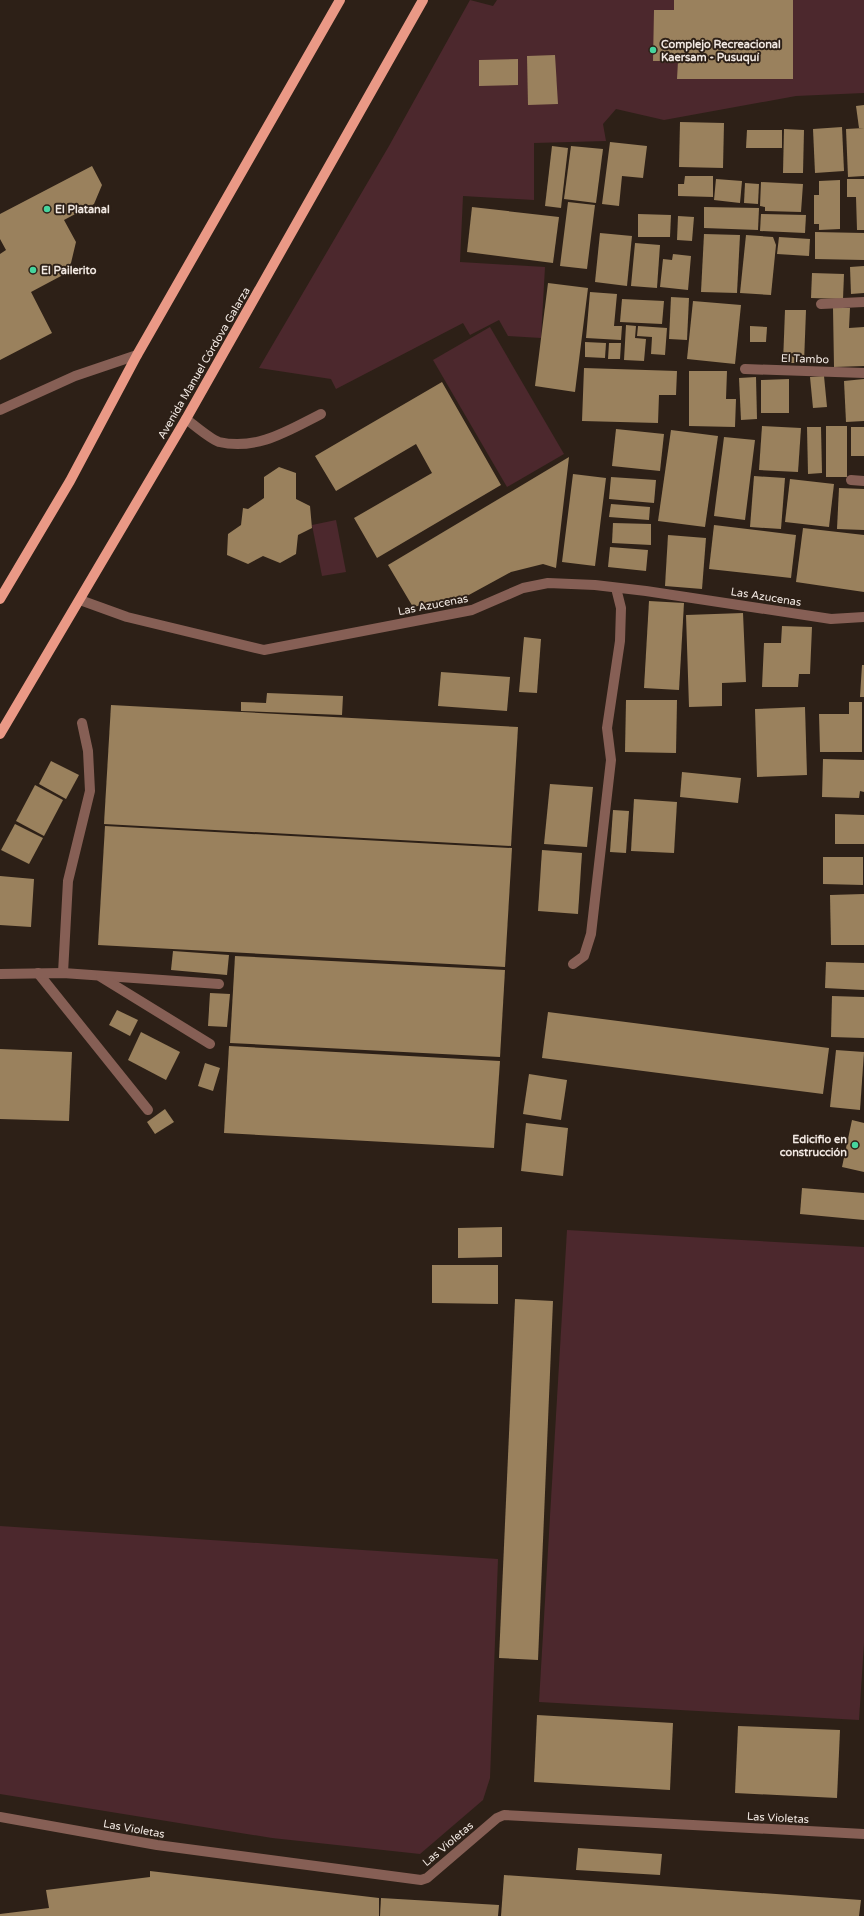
<svg xmlns="http://www.w3.org/2000/svg" width="864" height="1916" font-family="'Varela Round',sans-serif">
<rect width="100%" height="100%" fill="#2d2017"/>
<g fill="#4c282d">
<polygon points="470,0 493,6 497,0 864,0 864,93 796,96 664,120 616,109 603,124 606,141 534,143 534,200 463,196 460,262 545,267 541,338 508,336 499,320 470,335 463,323 336,389 331,379 259,368 389,146"/>
<polygon points="490,327 564,454 507,487 433,360"/>
<polygon points="336,520 346,572 322,576 312,525"/>
<polygon points="567,1230 864,1247 864,1643 859,1720 539,1702"/>
<polygon points="0,1526 498,1559 490,1778 483,1800 420,1854 272,1838 0,1794"/>
</g>
<g fill="#9a815d">
<polygon points="674,0 793,0 793,79 677,79 678,61 653,61 654,10 674,10"/>
<polygon points="555,55 558,104 528,105 527,56"/>
<polygon points="518,59 518,85 479,86 479,60"/>
<polygon points="864,105 864,128 859,128 856,106"/>
<polygon points="680,122 724,123 723,168 679,167"/>
<polygon points="842,127 844,171 815,173 813,129"/>
<polygon points="864,128 864,176 848,177 846,129"/>
<polygon points="784,129 804,130 803,173 783,173"/>
<polygon points="747,130 782,130 782,148 746,148"/>
<polygon points="610,142 647,146 643,178 622,176 619,206 602,204"/>
<polygon points="552,146 568,148 561,208 545,206"/>
<polygon points="571,146 603,149 596,203 564,199"/>
<polygon points="92,166 102,185 94,204 64,220 76,242 71,263 61,276 31,292 52,333 0,360 0,254 6,250 0,239 0,214"/>
<polygon points="685,176 713,176 713,197 678,196 678,184 684,184"/>
<polygon points="716,179 742,181 740,203 714,200"/>
<polygon points="847,179 864,179 864,230 857,230 856,197 847,197"/>
<polygon points="840,180 840,229 819,230 819,224 814,224 814,195 819,195 819,181"/>
<polygon points="761,182 803,184 801,212 765,211 765,207 760,206"/>
<polygon points="745,183 759,184 758,204 744,203"/>
<polygon points="568,202 595,205 587,269 560,266"/>
<polygon points="472,207 559,217 553,263 467,252"/>
<polygon points="704,207 759,208 758,230 704,228"/>
<polygon points="638,214 671,215 670,237 638,237"/>
<polygon points="761,214 806,215 805,233 760,231"/>
<polygon points="678,216 694,217 692,241 677,240"/>
<polygon points="815,232 864,233 864,260 815,259"/>
<polygon points="600,233 632,236 627,286 595,282"/>
<polygon points="704,234 740,235 737,293 701,292"/>
<polygon points="746,235 773,237 776,245 771,295 740,293"/>
<polygon points="779,237 810,239 809,256 777,254"/>
<polygon points="635,243 660,245 657,288 631,286"/>
<polygon points="673,254 691,256 688,290 660,287 663,259 672,260"/>
<polygon points="864,266 864,293 851,294 850,267"/>
<polygon points="812,273 844,274 843,299 811,298"/>
<polygon points="548,283 588,288 575,392 535,386"/>
<polygon points="590,292 617,294 614,326 622,326 621,340 586,338"/>
<polygon points="671,297 689,298 687,340 669,339"/>
<polygon points="622,299 664,301 662,324 620,322"/>
<polygon points="693,301 741,305 735,364 687,359"/>
<polygon points="833,308 850,308 849,328 864,327 864,366 834,367"/>
<polygon points="785,310 806,310 804,363 783,363"/>
<polygon points="626,325 636,326 635,338 646,339 644,361 624,360"/>
<polygon points="638,326 667,328 665,355 651,354 652,337 637,336"/>
<polygon points="750,326 767,327 766,342 750,342"/>
<polygon points="585,342 606,343 605,358 585,357"/>
<polygon points="609,343 621,343 620,359 608,359"/>
<polygon points="584,368 677,371 676,395 659,395 658,423 582,421"/>
<polygon points="689,371 727,371 726,399 736,399 735,427 689,426"/>
<polygon points="824,376 827,407 813,408 810,377"/>
<polygon points="756,377 757,419 741,420 739,378"/>
<polygon points="789,379 789,413 761,413 761,380"/>
<polygon points="864,379 864,421 846,422 844,381"/>
<polygon points="442,382 501,485 377,558 354,518 432,473 416,444 336,491 315,456"/>
<polygon points="762,426 801,428 798,472 759,470"/>
<rect x="826" y="426" width="21" height="51"/>
<polygon points="807,427 821,427 822,473 808,474"/>
<rect x="851" y="427" width="13" height="29"/>
<polygon points="616,429 664,434 660,471 612,466"/>
<polygon points="671,430 718,436 705,527 658,521"/>
<polygon points="724,437 755,440 745,520 714,516"/>
<polygon points="569,457 556,568 543,564 511,572 467,596 413,607 388,565"/>
<polygon points="279,467 296,473 296,499 310,506 312,528 298,535 296,554 280,563 263,556 248,564 227,555 228,534 241,525 243,508 248,509 264,498 264,477"/>
<polygon points="573,474 606,478 595,566 562,562"/>
<polygon points="754,476 785,478 781,529 750,527"/>
<polygon points="611,477 656,480 654,503 609,499"/>
<polygon points="790,479 834,484 829,527 785,522"/>
<polygon points="839,488 864,489 864,530 837,529"/>
<polygon points="611,504 650,507 649,520 609,517"/>
<polygon points="613,523 651,524 651,545 612,543"/>
<polygon points="714,525 796,535 791,578 709,569"/>
<polygon points="803,528 864,535 864,592 796,582"/>
<polygon points="668,535 706,538 702,589 665,586"/>
<polygon points="610,547 648,550 646,571 608,567"/>
<polygon points="649,601 684,603 679,690 644,688"/>
<polygon points="743,613 746,682 722,683 722,706 689,707 686,615"/>
<polygon points="782,626 812,627 810,674 799,674 798,687 762,687 764,643 781,643"/>
<polygon points="524,637 541,639 537,693 519,692"/>
<polygon points="862,665 864,665 864,697 860,697"/>
<polygon points="441,672 510,677 507,711 438,706"/>
<polygon points="267,693 343,696 342,715 241,711 241,702 266,703"/>
<polygon points="626,700 677,700 676,753 625,752"/>
<polygon points="849,702 862,702 862,752 820,752 819,714 849,714"/>
<polygon points="111,705 518,727 511,846 104,824"/>
<polygon points="805,707 807,775 757,777 755,709"/>
<polygon points="823,759 864,760 864,792 860,791 859,798 822,797"/>
<polygon points="51,761 79,775 66,799 39,784"/>
<polygon points="682,772 741,778 738,803 680,797"/>
<polygon points="550,784 593,787 587,847 544,844"/>
<polygon points="35,785 63,800 44,836 16,821"/>
<polygon points="634,799 677,802 674,853 631,851"/>
<polygon points="613,810 629,811 626,853 610,852"/>
<polygon points="835,814 864,815 864,844 835,844"/>
<polygon points="15,824 43,838 29,864 1,850"/>
<polygon points="105,826 512,848 505,967 98,945"/>
<polygon points="542,850 582,853 578,914 538,911"/>
<polygon points="823,857 863,857 863,885 823,884"/>
<polygon points="0,876 34,879 31,927 0,925"/>
<polygon points="864,894 864,945 831,945 830,895"/>
<polygon points="173,951 229,955 227,975 171,970"/>
<polygon points="235,956 505,970 500,1057 230,1043"/>
<polygon points="826,962 864,963 864,990 825,988"/>
<polygon points="210,993 230,994 227,1027 208,1026"/>
<polygon points="832,996 864,997 864,1038 831,1037"/>
<polygon points="117,1010 138,1020 130,1036 109,1025"/>
<polygon points="548,1012 829,1048 823,1094 542,1058"/>
<polygon points="141,1032 180,1052 166,1080 128,1060"/>
<polygon points="229,1046 500,1061 494,1148 224,1133"/>
<polygon points="0,1049 72,1052 69,1121 0,1119"/>
<polygon points="836,1050 864,1052 860,1110 830,1107"/>
<polygon points="205,1063 220,1068 213,1091 198,1086"/>
<polygon points="529,1074 567,1080 561,1120 523,1114"/>
<polygon points="165,1109 174,1122 155,1134 147,1122"/>
<polygon points="852,1120 864,1123 864,1172 842,1167"/>
<polygon points="526,1123 568,1128 563,1176 521,1171"/>
<polygon points="802,1188 864,1193 864,1220 800,1214"/>
<polygon points="502,1227 502,1257 458,1258 458,1228"/>
<polygon points="432,1265 498,1265 498,1304 432,1303"/>
<polygon points="515,1299 553,1301 538,1660 499,1658"/>
<polygon points="537,1715 673,1723 670,1790 534,1782"/>
<polygon points="738,1726 840,1730 837,1798 735,1793"/>
<polygon points="578,1848 662,1854 660,1875 576,1870"/>
<polygon points="150,1871 379,1898 379,1916 0,1916 0,1914 49,1908 46,1890 150,1877"/>
<polygon points="504,1875 861,1900 859,1916 501,1916"/>
<polygon points="381,1898 499,1905 498,1916 380,1916"/>
</g>
<g fill="none" stroke-linecap="round" stroke-linejoin="round">
<g stroke="#865f55" stroke-width="10">
<path d="M186 419C194 425 210 439 219 442 257 451 289 430 321 414"/>
<polyline points="573,964 584,956 591,934 611,760 607,728 620,641 621,608 616,588"/>
<polyline points="38,973 148,1110"/>
<polyline points="63,973 68,881 90,791 88,751 82,723"/>
<polyline points="0,974 63,973 219,984"/>
<polyline points="101,977 210,1044"/>
</g>
<g stroke="#865f55" stroke-width="10">
<polyline points="821,304 864,302"/>
<polyline points="745,369 864,373"/>
<polyline points="0,410 75,376 137,355"/>
<polyline points="851,480 864,481"/>
<polyline points="80,600 127,617 264,650 472,610 523,588 548,583 595,585 646,591 831,619 864,617"/>
<polyline points="0,1817 157,1845 421,1880 427,1878 497,1818 504,1815 864,1834"/>
</g>
<g stroke="#ea9986" stroke-width="10">
<polyline points="0,599 70,481 137,355 340,0"/>
<polyline points="0,734 186,419 423,0"/>
</g>
</g>
<g fill="#46d49e" stroke="#2d2017" stroke-width="1.5">
<circle cx="653" cy="50" r="4"/>
<circle cx="47" cy="209" r="4"/>
<circle cx="33" cy="270" r="4"/>
<circle cx="855" cy="1145" r="4"/>
</g>
<g text-anchor="middle" dominant-baseline="central" stroke-width="4" stroke-linejoin="round" paint-order="stroke">
<g font-size="11" font-weight="bold" fill="#f2e9e3" stroke="#2d2017" text-anchor="start">
<text x="661" y="44">Complejo Recreacional<tspan x="661" dy="13">Kaersam - Pusuquí</tspan></text>
<text x="55" y="209">El Platanal</text>
<text x="41" y="270">El Pailerito</text>
<text x="847" y="1139" text-anchor="end">Edicifio en<tspan x="847" dy="13">construcción</tspan></text>
</g>
<g font-size="11" fill="#f2e9e3" stroke="#2d2017">
<text transform="translate(805 359) rotate(2)">El Tambo</text>
<text transform="translate(204 363) rotate(-60)">Avenida Manuel Córdova Galarza</text>
<text transform="translate(766 597) rotate(9)">Las Azucenas</text>
<text transform="translate(433 605) rotate(-11)">Las Azucenas</text>
<text transform="translate(778 1818) rotate(3)">Las Violetas</text>
<text transform="translate(134 1829) rotate(10)">Las Violetas</text>
<text transform="translate(448 1844) rotate(-40)">Las Violetas</text>
</g>
</g>
</svg>
